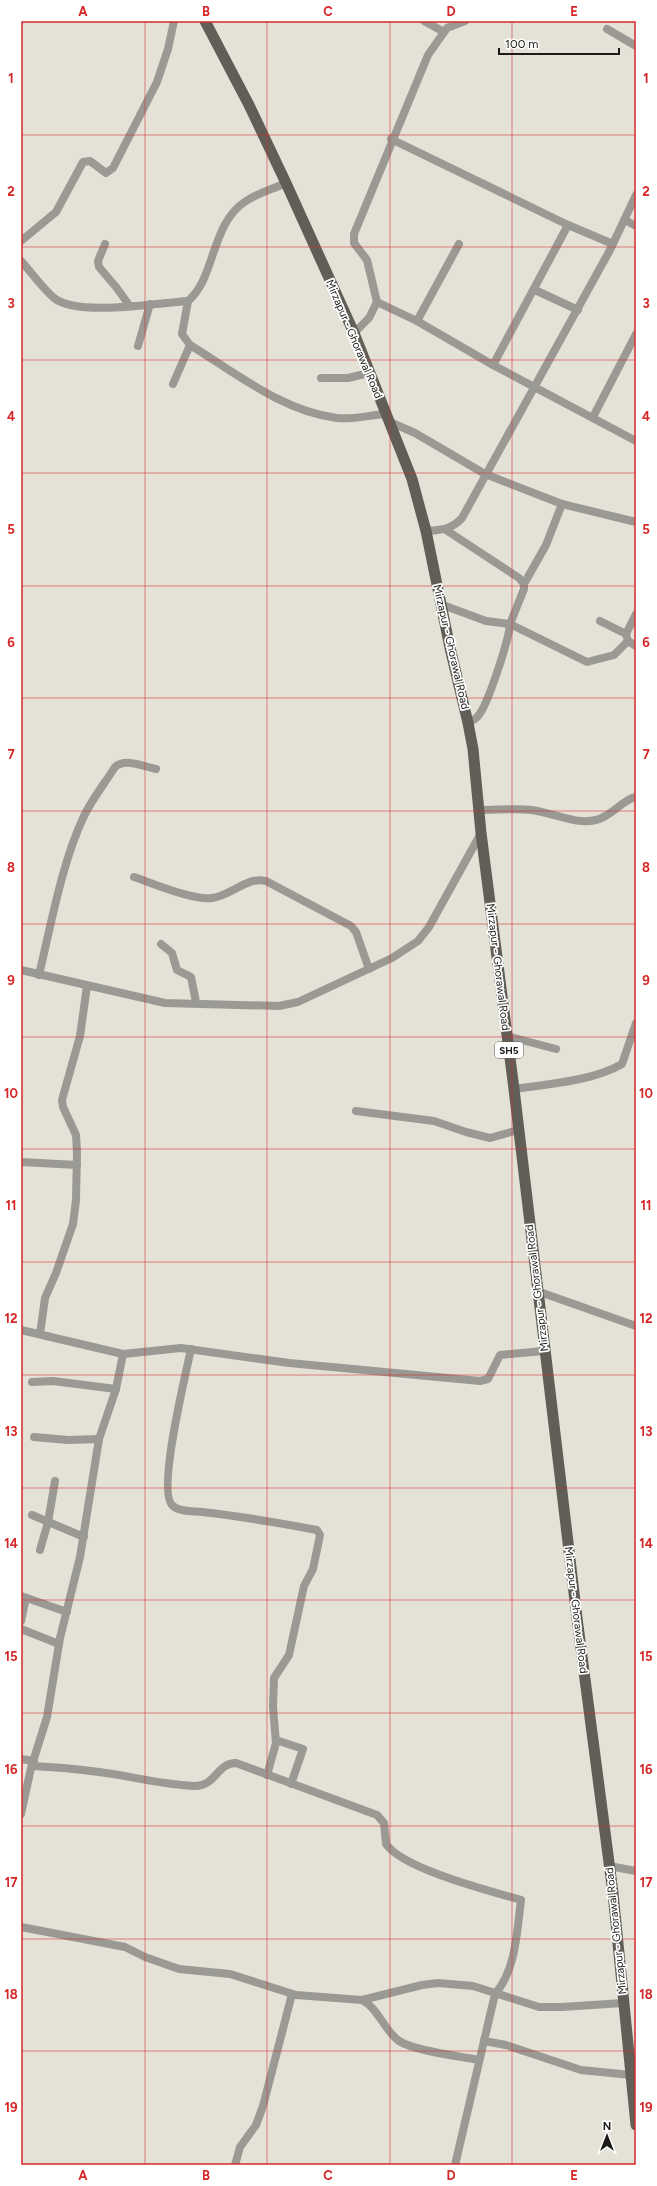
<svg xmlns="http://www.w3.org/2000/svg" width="657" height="2186" font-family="Figtree,sans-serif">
<rect width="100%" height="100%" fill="#e4e1d6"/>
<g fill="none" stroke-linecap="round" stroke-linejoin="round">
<g stroke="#9a9994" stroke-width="8">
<polyline points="424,21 444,32"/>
<polyline points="607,29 636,46"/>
<polyline points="391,139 568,225 613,244"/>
<polyline points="625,220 636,226"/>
<polyline points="21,241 56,212 83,162 90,161 106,173 113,168 157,82 168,49 174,21"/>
<polyline points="105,244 98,261 99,267 116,287 129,305"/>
<path d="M21 261C32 273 42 288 54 298 78 317 157 303 188 301 216 278 210 224 246 201 258 193 273 189 286 183"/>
<polyline points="535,290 578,310"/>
<path d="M188 301 182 334 190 345C236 373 282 411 337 418 352 420 370 415 386 414"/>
<polyline points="377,302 417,321 493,365 636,441"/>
<polyline points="417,321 459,244"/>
<polyline points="354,333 369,318 377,302 367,260 354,243 354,234 428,55 447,28 465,21"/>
<polyline points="138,346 150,304"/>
<polyline points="493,365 568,225"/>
<polyline points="321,378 348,378 369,373"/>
<polyline points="173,384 190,345"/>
<polyline points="593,417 636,334"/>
<polyline points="390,422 415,433 485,474 562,504 636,522"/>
<path d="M426 531C441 530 451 530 462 518L610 250 636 195"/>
<polyline points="524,584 546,545 562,504"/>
<polyline points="440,604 486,621 510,624 524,589 524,584 519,578 446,530"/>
<polyline points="636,614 626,634 628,641 636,646"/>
<polyline points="600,621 626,634"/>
<path d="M468 723C471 721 476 719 478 716 488 705 509 639 510 624L587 662 614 655 628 641"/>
<path d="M480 810C497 810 515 808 532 810 553 813 576 825 596 820 613 816 621 800 636 797"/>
<path d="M134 877C152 883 194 901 212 898 231 896 247 876 266 881L351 926 356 932 369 969"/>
<polyline points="161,944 172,953 177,970 191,977 196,1002"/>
<polyline points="21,970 165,1003 279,1006 298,1002 392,958 418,941 429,927 481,833"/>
<path d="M39 975C51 925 62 862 84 816 92 799 105 783 115 767 126 758 142 766 156 769"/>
<polyline points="507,1036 556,1049"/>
<path d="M514 1089C548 1084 593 1081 622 1064L636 1023"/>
<polyline points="356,1111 434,1121 466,1132 490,1138 518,1130"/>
<polyline points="21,1162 77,1165"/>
<polyline points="537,1291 636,1326"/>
<polyline points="21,1330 123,1354 181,1348 289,1363 480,1381 488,1379 500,1355 544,1351"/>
<polyline points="40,1334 45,1298 56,1273 73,1224 76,1200 77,1152 76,1135 63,1107 62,1100 80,1036 87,986"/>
<path d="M191 1349C186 1373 156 1494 173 1506 180 1512 193 1511 202 1512 241 1516 279 1523 317 1530L320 1535 313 1569 304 1586 289 1655 274 1678 273 1707 276 1743 267 1775"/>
<polyline points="32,1382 53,1381 116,1389"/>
<polyline points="34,1437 68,1440 99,1439"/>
<polyline points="32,1515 84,1537"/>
<polyline points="40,1550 48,1522 55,1481"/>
<polyline points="21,1596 67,1612"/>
<polyline points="21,1621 26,1598"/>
<polyline points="21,1629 59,1644"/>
<polyline points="276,1740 303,1749 291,1784"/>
<polyline points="21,1759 34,1761"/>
<path d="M32 1766C54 1767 77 1769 99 1772 131 1776 163 1785 195 1786 216 1786 217 1763 236 1763L377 1815 384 1823 386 1844C403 1869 490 1891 521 1900 517 1931 516 1970 495 1994L455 2165"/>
<polyline points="21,1814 31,1768 47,1717 60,1638 80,1557 99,1439 116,1389 123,1354"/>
<polyline points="609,1866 636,1871"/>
<path d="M21 1927 125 1947 145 1957 179 1969 230 1974 296 1995 362 2000C378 2008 384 2030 399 2041 415 2051 459 2056 479 2060"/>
<polyline points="362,2000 422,1985 438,1983 473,1986 539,2007 562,2007 623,2003"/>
<polyline points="484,2041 506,2045 581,2070 631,2075"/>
<polyline points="235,2165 240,2147 256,2125 263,2106 292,1994"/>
</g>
<polyline stroke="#605e56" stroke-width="11" points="205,21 249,105 286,183 354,333 412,479 426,531 450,648 468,723 473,749 481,833 514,1089 577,1618 613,1893 636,2125"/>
</g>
<path fill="none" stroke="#d62828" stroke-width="1" stroke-opacity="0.55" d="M145 21V2165M267 21V2165M390 21V2165M512 21V2165M21 135H636M21 247H636M21 360H636M21 473H636M21 586H636M21 698H636M21 811H636M21 924H636M21 1037H636M21 1149H636M21 1262H636M21 1375H636M21 1488H636M21 1600H636M21 1713H636M21 1826H636M21 1939H636M21 2051H636"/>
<g text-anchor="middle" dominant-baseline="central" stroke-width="3.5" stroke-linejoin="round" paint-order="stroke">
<rect fill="#fff" stroke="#605f5d" stroke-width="1" x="495" y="1042" width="28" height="16" rx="3"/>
<g font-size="10" font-weight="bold" fill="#1c1b17">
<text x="509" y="1050">SH5</text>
</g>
<g font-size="11" fill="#1c1b17" stroke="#fff">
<text transform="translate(354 339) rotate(67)">Mirzapur - Ghorawal Road</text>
<text transform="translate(451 647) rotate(77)">Mirzapur - Ghorawal Road</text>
<text transform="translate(498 967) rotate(83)">Mirzapur - Ghorawal Road</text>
<text transform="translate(537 1288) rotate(-97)">Mirzapur - Ghorawal Road</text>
<text transform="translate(576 1610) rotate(83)">Mirzapur - Ghorawal Road</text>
<text transform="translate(616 1931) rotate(-96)">Mirzapur - Ghorawal Road</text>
</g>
</g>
<rect width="657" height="2186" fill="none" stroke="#ffffff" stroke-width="44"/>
<g transform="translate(607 2136)" stroke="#ffffff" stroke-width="3" paint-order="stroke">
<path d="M0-3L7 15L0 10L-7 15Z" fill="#1c1b17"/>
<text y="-6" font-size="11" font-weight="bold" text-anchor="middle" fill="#1c1b17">N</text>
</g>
<path d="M499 48v6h120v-6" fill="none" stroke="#1c1b17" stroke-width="2"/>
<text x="505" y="48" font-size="12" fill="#1c1b17" stroke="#ffffff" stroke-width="3" paint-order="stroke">100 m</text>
<rect x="22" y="22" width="613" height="2142" fill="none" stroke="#d62828" stroke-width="1.5"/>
<g font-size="13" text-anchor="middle" font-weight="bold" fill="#d62828">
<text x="83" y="16">A</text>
<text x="206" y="16">B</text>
<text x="328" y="16">C</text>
<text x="451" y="16">D</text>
<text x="574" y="16">E</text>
<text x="11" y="83">1</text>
<text x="646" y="83">1</text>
<text x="11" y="196">2</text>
<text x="646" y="196">2</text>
<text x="11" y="308">3</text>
<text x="646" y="308">3</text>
<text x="11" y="421">4</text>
<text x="646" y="421">4</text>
<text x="11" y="534">5</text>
<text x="646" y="534">5</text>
<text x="11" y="647">6</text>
<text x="646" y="647">6</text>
<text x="11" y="759">7</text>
<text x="646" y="759">7</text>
<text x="11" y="872">8</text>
<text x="646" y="872">8</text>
<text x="11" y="985">9</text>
<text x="646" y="985">9</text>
<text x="11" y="1098">10</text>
<text x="646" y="1098">10</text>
<text x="11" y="1210">11</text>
<text x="646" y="1210">11</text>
<text x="11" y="1323">12</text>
<text x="646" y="1323">12</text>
<text x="11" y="1436">13</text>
<text x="646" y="1436">13</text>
<text x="11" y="1548">14</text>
<text x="646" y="1548">14</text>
<text x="11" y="1661">15</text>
<text x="646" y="1661">15</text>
<text x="11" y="1774">16</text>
<text x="646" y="1774">16</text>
<text x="11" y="1887">17</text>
<text x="646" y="1887">17</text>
<text x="11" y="1999">18</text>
<text x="646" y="1999">18</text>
<text x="11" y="2112">19</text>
<text x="646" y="2112">19</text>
<text x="83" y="2180">A</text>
<text x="206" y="2180">B</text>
<text x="328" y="2180">C</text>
<text x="451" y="2180">D</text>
<text x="574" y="2180">E</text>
</g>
</svg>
